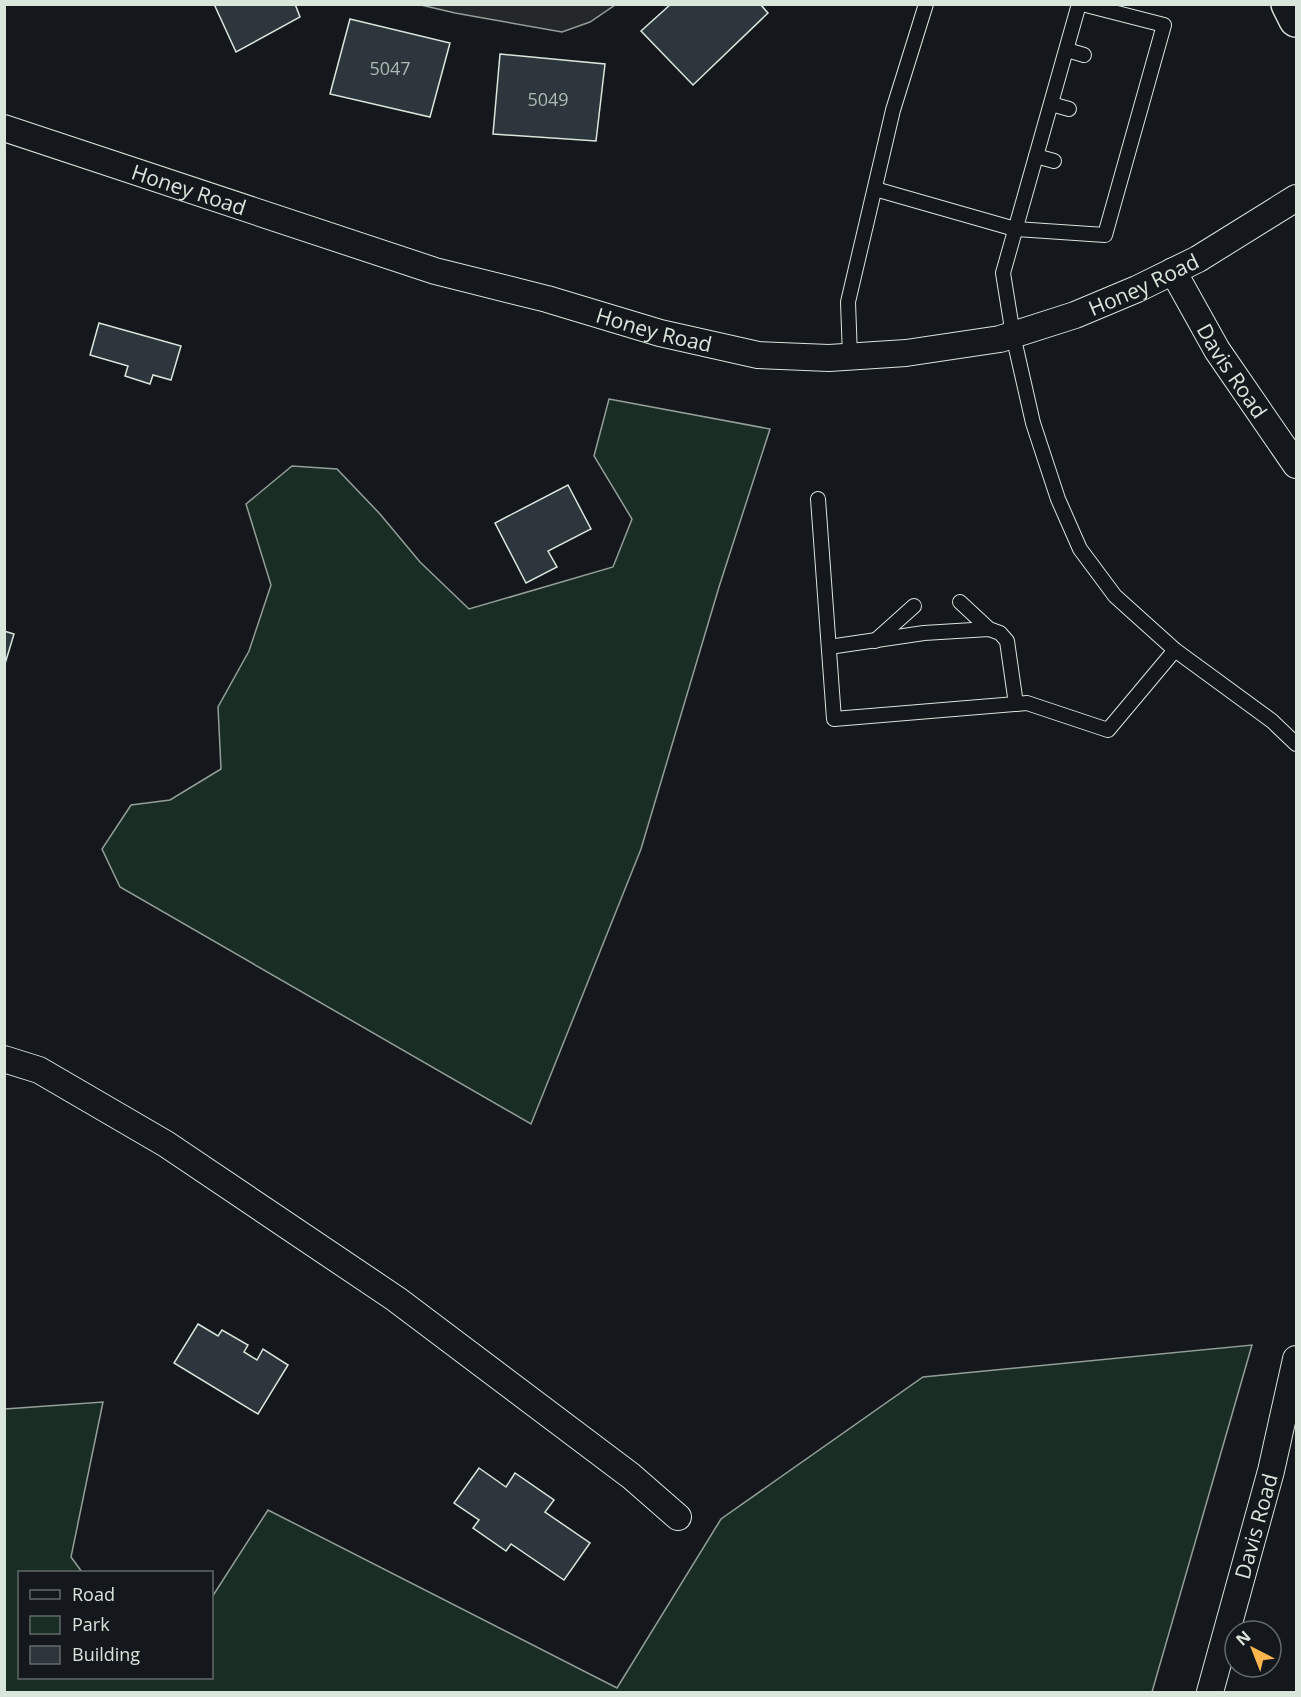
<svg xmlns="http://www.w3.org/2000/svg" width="1301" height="1697" font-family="'Open Sans',sans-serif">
<rect width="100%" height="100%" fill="#14181c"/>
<g fill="#1a2d24" stroke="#939e99" stroke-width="1.5">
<polygon points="609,399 770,429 719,587 641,849 531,1124 120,887 102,849 131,805 170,800 221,769 218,707 249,651 271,585 246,504 292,466 337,469 380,514 420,562 469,609 613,567 632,519 594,456"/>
<polygon points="1252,1345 1152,1692 5,1692 5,1409 103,1402 71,1557 82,1572 20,1572 20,1678 212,1678 212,1597 268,1510 617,1688 721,1519 923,1377"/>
</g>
<polygon fill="#24282b" stroke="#939e99" stroke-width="1.5" points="421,5 615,5 590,22 562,32 455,13"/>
<g fill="#2c363c" stroke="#d8e6dc" stroke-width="1.5">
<polygon points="214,4 295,4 300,17 236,52"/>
<polygon points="671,4 760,4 768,13 693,85 641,31"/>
<polygon points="350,19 450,43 430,117 330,94"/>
<polygon points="500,54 605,64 596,141 493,134"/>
<polygon points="99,323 181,346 171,380 153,375 150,384 125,376 128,366 90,355"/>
<polygon points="568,485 591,529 548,551 557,567 526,583 495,523"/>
<polygon points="4,631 14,634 4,667"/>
<polygon points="198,1324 218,1336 222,1330 248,1345 244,1352 257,1360 263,1349 288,1365 258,1414 174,1363"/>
<polygon points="479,1468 506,1487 515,1473 554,1500 545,1512 590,1543 564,1580 511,1544 506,1551 473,1528 479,1520 454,1503"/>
</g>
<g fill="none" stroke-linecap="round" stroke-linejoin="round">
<g stroke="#d8e6dc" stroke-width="16">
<g id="lane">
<polyline points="1079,4 1003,273 1013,335 1033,423 1058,499 1080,549 1115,596 1175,650 1272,721 1296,744"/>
<polyline points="1067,50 1084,55"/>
<polyline points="1051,104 1069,109"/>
<polyline points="1036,156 1054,161"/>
<polyline points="875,189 1015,229 1105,235 1164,25 1082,4"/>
<polyline points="850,356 848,302 893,110 926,4"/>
<polyline points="818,499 834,719 1027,703 1108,730 1175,650"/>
<polyline points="960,602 989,629"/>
<polyline points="875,641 914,606"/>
<polyline points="829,647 924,633 989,629 1000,633 1007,641 1016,704"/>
</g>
</g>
<g stroke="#d8e6dc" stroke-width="28">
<g id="street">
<path id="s1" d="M4 128 435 271 547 299 660 333 758 355 829 358 906 353 1000 339 1075 315 1137 289 1198 259 1296 198"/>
<path id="s2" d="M1173 271 1217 350 1296 465"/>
<polyline points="4,1059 39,1070 166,1144 396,1299 631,1476 678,1517"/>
<path id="s3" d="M1210 1692 1271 1471 1296 1359"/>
</g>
</g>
<g stroke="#d8e6dc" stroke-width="36">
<polyline id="secondary" points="1288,4 1296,20"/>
</g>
<use href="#lane" stroke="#14181c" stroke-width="14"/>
<use href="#street" stroke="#14181c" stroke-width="26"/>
<use href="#secondary" stroke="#14181c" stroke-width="33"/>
</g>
<g text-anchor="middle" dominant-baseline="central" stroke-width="4.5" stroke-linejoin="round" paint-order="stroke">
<g font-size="18" fill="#adbab4">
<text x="390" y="68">5047</text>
<text x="548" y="99">5049</text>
</g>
<g font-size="21" fill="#d8e6dc" stroke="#14181c">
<text stroke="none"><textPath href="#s1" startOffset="195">Honey Road</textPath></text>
<text stroke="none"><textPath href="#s1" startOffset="1185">Honey Road</textPath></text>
<text stroke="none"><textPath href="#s1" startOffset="681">Honey Road</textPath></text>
<text stroke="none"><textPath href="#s2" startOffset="116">Davis Road</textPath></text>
<text stroke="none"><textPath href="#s3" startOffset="172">Davis Road</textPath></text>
</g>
</g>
<rect width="1301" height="1697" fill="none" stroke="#d8e6dc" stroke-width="12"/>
<rect x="18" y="1571" width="195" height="108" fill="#14181c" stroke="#626a69" stroke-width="1.5"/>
<rect x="30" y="1590" width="30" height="9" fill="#14181c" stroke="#626a69" stroke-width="1.5"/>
<text x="72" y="1601" font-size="18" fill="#d8e6dc">Road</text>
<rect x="30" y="1616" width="30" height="18" fill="#1a2d24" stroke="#626a69" stroke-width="1.5"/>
<text x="72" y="1631" font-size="18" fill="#d8e6dc">Park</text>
<rect x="30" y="1646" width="30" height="18" fill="#2c363c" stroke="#626a69" stroke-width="1.5"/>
<text x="72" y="1661" font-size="18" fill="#d8e6dc">Building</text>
<g transform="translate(1253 1649) rotate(318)"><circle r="28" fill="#14181c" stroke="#626a69" stroke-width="1.5"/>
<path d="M0-4.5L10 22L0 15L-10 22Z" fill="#ffb74d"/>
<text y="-9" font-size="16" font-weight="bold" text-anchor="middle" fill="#d8e6dc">N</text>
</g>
</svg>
